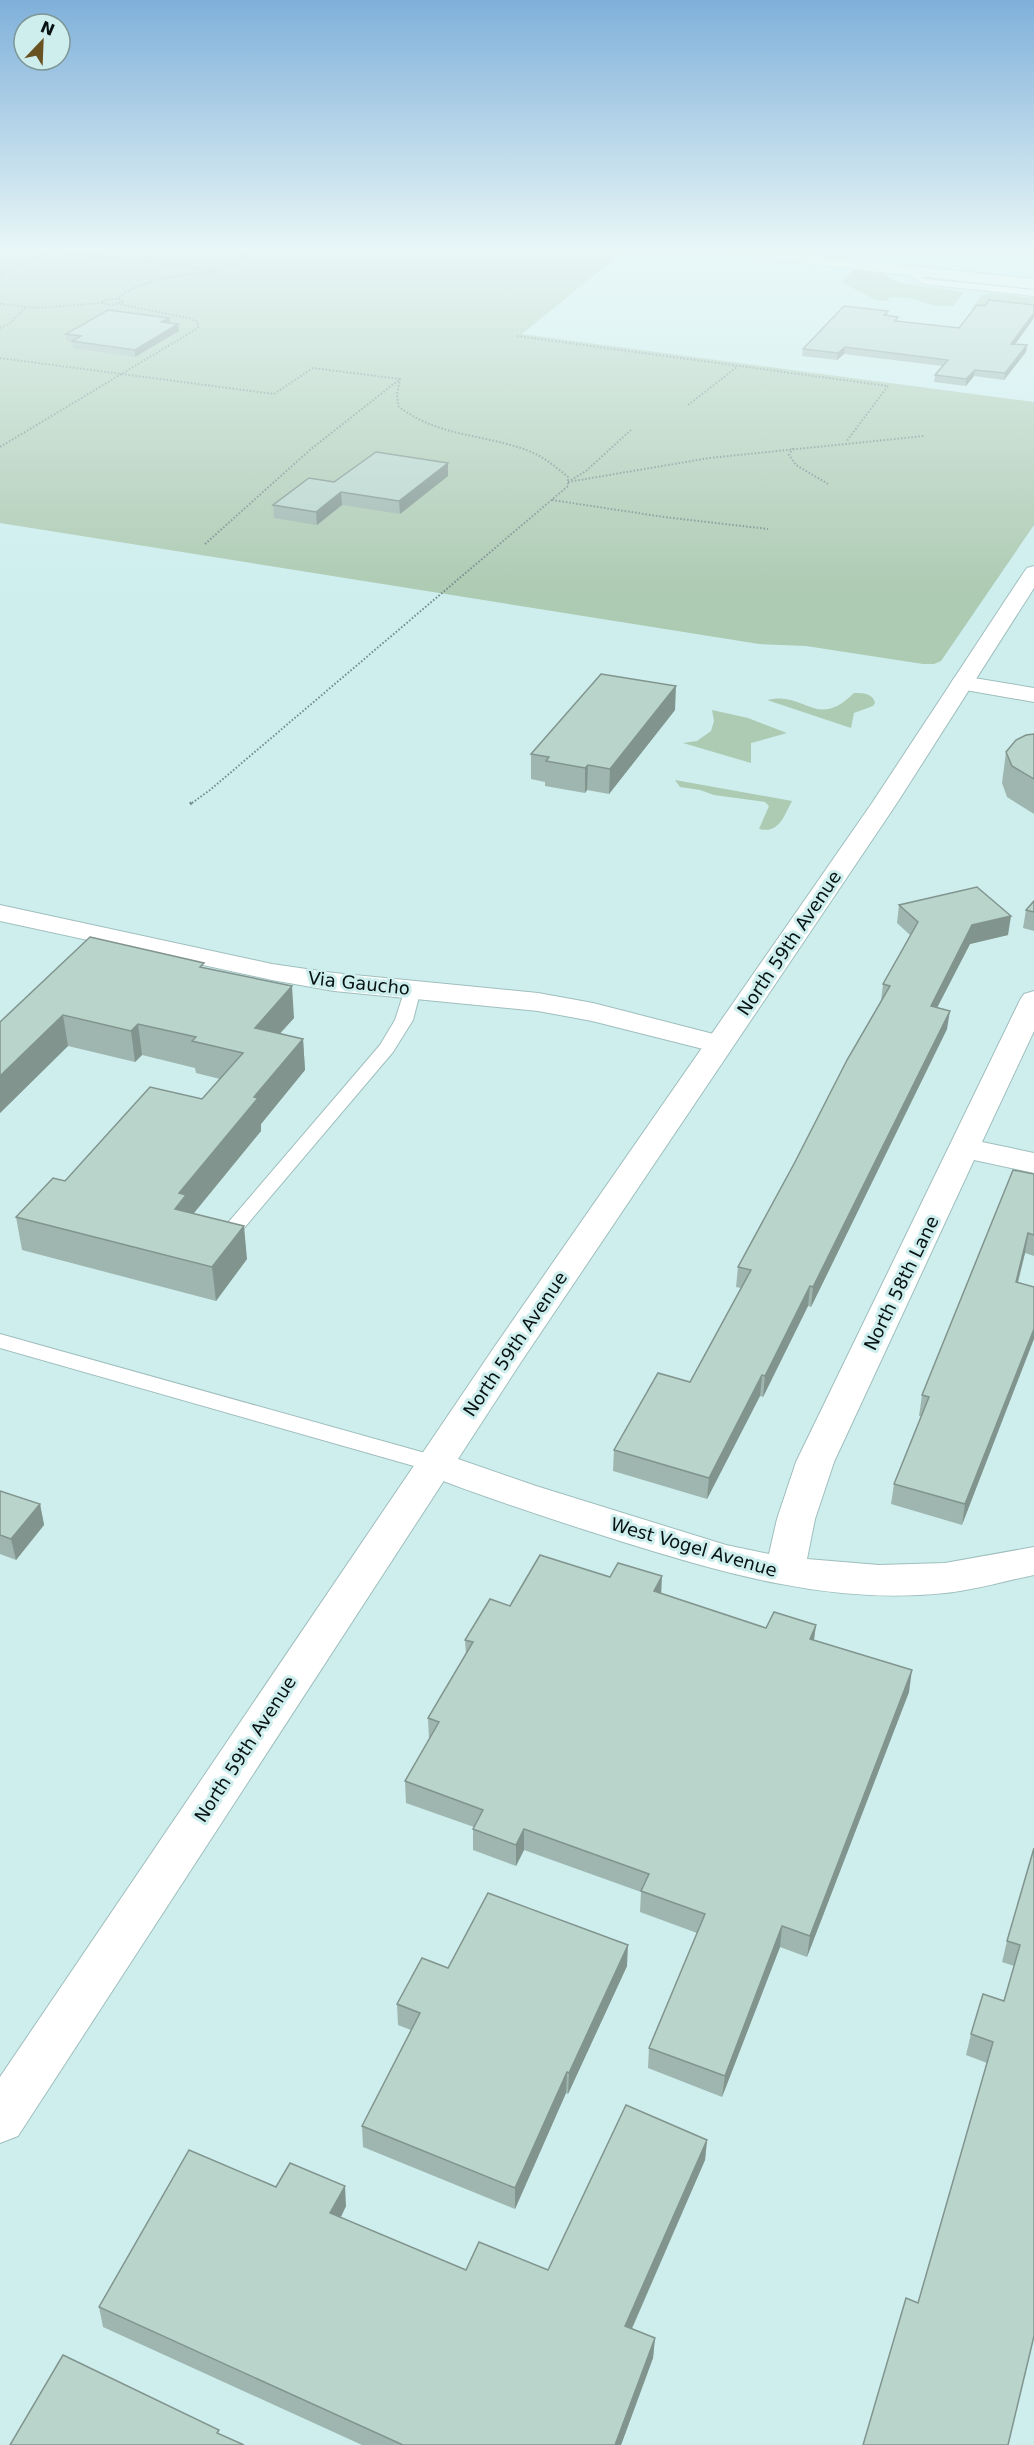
<svg xmlns="http://www.w3.org/2000/svg" width="1034" height="2445" font-family="'DejaVu Sans',sans-serif">
<rect width="100%" height="100%" fill="#ceeeee"/>
<g fill="#adcab2">
<polygon points="0,252 623,252 522,334 1034,402 1034,525 941,661 934,664 923,664 806,646 759,644 0,523"/>
<path d="M854 270 881 273 900 283 964 292 953 306C937 307 930 305 920 301 912 297 899 298 891 297L886 301 876 300 841 282Z"/>
<polygon points="990,293 1034,298 1034,310 971,309 982,295"/>
<path d="M854 693C862 693 873 693 875 703L873 706 854 713 851 728 767 700C805 690 816 731 854 693Z"/>
<polygon points="712,710 748,718 787,733 751,743 751,763 683,743 697,741 711,731 714,721"/>
<path d="M675 780 792 801C784 816 779 834 759 829L769 806 765 802 714 795 700 790 680 787Z"/>
</g>
<g fill="none" stroke-linecap="round" stroke-linejoin="round">
<g stroke="#9fbebd" stroke-width="2">
<g id="service">
<polygon points="914,268 917,269 918,275 926,279 1034,290 1034,296 924,284 910,276 910,271"/>
<polygon points="413,984 421,989 413,1020 393,1052 228,1247 214,1247 211,1243 214,1239 380,1045 395,1020 405,989"/>
<polygon points="0,1334 443,1458 446,1464 443,1470 435,1472 0,1348"/>
</g>
</g>
<g stroke="#9fbebd" stroke-width="2">
<g id="minor">
<polygon points="730,252 776,252 1034,279 1034,289 737,256"/>
<polygon points="0,905 272,964 334,973 538,993 593,1003 729,1038 734,1044 729,1050 719,1053 592,1021 538,1011 334,991 272,980 0,921"/>
<path d="M1034 991V1031L982 1142 1034 1153V1173L974 1160 834 1462 815 1519 807 1559 879 1565 945 1563 1034 1547V1575C1005 1581 974 1590 945 1593 832 1605 726 1574 620 1541 553 1520 487 1498 422 1473L416 1464 422 1455 435 1451 536 1486 726 1545 769 1554 777 1519 796 1462 1020 1000 1024 994Z"/>
</g>
</g>
<g stroke="#9fbebd" stroke-width="2">
<polygon id="tertiary" points="962,676 1034,688 1034,702 954,688 951,683 954,678"/>
</g>
<g stroke="#9fbebd" stroke-width="2">
<polygon id="secondary" points="1034,566 1034,588 897,803 521,1362 18,2136 0,2143 0,2077 495,1346 872,803 1024,572 1027,568"/>
</g>
<g stroke="#738989" stroke-width="2" stroke-dasharray="1.5 2" stroke-linecap="butt">
<polyline points="60,252 215,270"/>
<polyline points="0,274 50,252"/>
<polygon points="108,299 119,299 124,302 111,305 101,303"/>
<path d="M116 299C151 272 191 279 231 266L240 261 241 252"/>
<polyline points="0,304 38,308 101,303"/>
<polyline points="0,328 9,324 26,307"/>
<polyline points="517,336 888,386 846,442"/>
<polyline points="0,358 274,394 313,368 400,379 311,449 205,544"/>
<polyline points="688,405 737,367"/>
<polyline points="0,447 198,328 198,322 189,318 118,304"/>
<polyline points="793,448 789,455 796,465 828,484"/>
<polyline points="571,480 586,471 632,429"/>
<polyline points="568,482 709,458 924,436"/>
<polyline points="552,500 664,517 768,529"/>
<path d="M192 803 210 790 568 486V477C556 467 544 457 529 451 485 434 437 437 398 406L397 394 400 379"/>
</g>
<polyline stroke="#738989" stroke-width="3" stroke-dasharray="2 4" stroke-linecap="butt" points="190,804 194,801"/>
<use href="#service" fill="#fff" fill-rule="evenodd"/>
<use href="#minor" fill="#fff" fill-rule="evenodd"/>
<use href="#tertiary" fill="#fff" fill-rule="evenodd"/>
<use href="#secondary" fill="#fff" fill-rule="evenodd"/>
</g>
<g fill="#9eb6af">
<polygon points="888,311 887,315 898,321 959,328 1034,318 1015,344 1027,345 1026,352 1004,380 974,376 966,386 934,382 935,375 943,366 844,354 837,360 802,356 803,349"/>
<polygon points="169,318 170,323 178,324 179,331 135,357 73,348 72,341 66,341 66,334"/>
<polygon points="448,476 400,514 342,505 317,525 274,518 273,505 334,482"/>
<polygon points="675,710 609,794 587,790 585,793 545,786 545,782 531,779 531,754"/>
<polygon points="1034,734 1034,814 1007,797 1002,783 1006,752"/>
<polygon points="1034,901 1034,931 1023,928 1026,910"/>
<polygon points="899,905 1008,935 970,944 937,1008 947,1029 811,1307 808,1306 763,1397 760,1396 707,1499 613,1471 614,1450 690,1382 741,1288 736,1287 738,1267 795,1162 881,1001 883,984 910,935 897,923"/>
<polygon points="204,968 294,1018 280,1033 303,1039 305,1070 261,1124 261,1131 194,1213 247,1259 216,1301 22,1250 16,1217 65,1181 202,1099 220,1079 196,1073 195,1068 142,1055 135,1062 68,1046 0,1113 0,1022"/>
<polygon points="1034,1174 1034,1256 1025,1253 962,1525 891,1504 894,1484 921,1416 919,1416 922,1395"/>
<polygon points="0,1491 40,1504 44,1525 16,1560 0,1554"/>
<polygon points="661,1594 766,1628 816,1625 814,1640 909,1692 807,1957 780,1947 722,2097 648,2068 649,2048 697,1933 640,1912 641,1892 524,1850 516,1866 473,1850 473,1829 474,1827 406,1803 405,1781 429,1739 428,1718 466,1654 465,1640 510,1606"/>
<polygon points="1034,1848 1034,2339 918,2303 987,2063 966,2055 971,2034 1004,2001 1014,1966 1002,1962 1007,1941"/>
<polygon points="627,1966 568,2094 566,2093 515,2209 363,2147 362,2126 411,2030 398,2025 397,2004 448,1968"/>
<polygon points="707,2140 705,2160 632,2329 655,2338 653,2358 621,2445 362,2445 103,2327 99,2307 276,2187 346,2206 341,2217 466,2270 548,2270"/>
</g>
<g fill="#81948e">
<polygon points="1034,313 1034,318 1011,350 1011,344"/>
<polygon points="169,318 170,324 161,322"/>
<polygon points="178,324 179,331 135,357 135,350"/>
<polygon points="1027,345 1026,352 1004,380 1005,373"/>
<polygon points="845,347 844,354 837,360 838,353"/>
<polygon points="975,370 974,376 966,386 966,379"/>
<polygon points="448,463 448,476 400,514 399,501"/>
<polygon points="341,492 342,505 317,525 316,512"/>
<polygon points="676,686 675,710 609,794 610,769"/>
<polygon points="588,765 587,790 585,793 585,768"/>
<polygon points="1011,916 1008,935 970,944 928,1025 931,1006 972,925"/>
<polygon points="292,986 294,1018 257,1059 255,1028"/>
<polygon points="950,1011 947,1029 811,1307 813,1287"/>
<polygon points="63,1015 68,1046 0,1113 0,1076"/>
<polygon points="138,1024 142,1055 135,1062 131,1031"/>
<polygon points="303,1039 305,1070 261,1124 261,1131 189,1219 175,1209 179,1193 254,1097"/>
<polygon points="244,1226 247,1259 216,1301 212,1267"/>
<polygon points="1028,1233 1025,1253 1012,1303 1016,1282"/>
<polygon points="810,1286 808,1306 763,1397 765,1376"/>
<polygon points="1034,1329 1034,1339 962,1525 965,1504"/>
<polygon points="762,1375 760,1396 707,1499 709,1478"/>
<polygon points="40,1504 44,1525 16,1560 11,1539"/>
<polygon points="662,1576 661,1597 654,1591"/>
<polygon points="816,1625 813,1646 810,1639"/>
<polygon points="912,1670 909,1692 807,1957 810,1936"/>
<polygon points="524,1829 524,1850 516,1866 516,1845"/>
<polygon points="782,1926 780,1947 722,2097 725,2076"/>
<polygon points="628,1945 627,1966 568,2094 569,2073"/>
<polygon points="567,2072 566,2093 515,2209 515,2188"/>
<polygon points="707,2140 705,2160 624,2346 625,2326"/>
<polygon points="345,2186 346,2206 333,2233 330,2213"/>
<polygon points="655,2338 653,2358 621,2445 615,2445"/>
</g>
<g fill="#b8d4cb" stroke="#81948e" stroke-width="1.5">
<polygon points="989,300 1034,305 1034,313 1011,344 1027,345 1005,373 975,370 966,379 935,375 948,360 845,347 838,353 803,349 844,306 888,311 884,315 898,317 895,321 959,328 977,305 985,306"/>
<polygon points="108,310 169,318 161,322 178,324 135,350 72,341 81,336 66,334"/>
<polygon points="376,452 448,463 399,501 341,492 316,512 273,505 309,478 334,482"/>
<polygon points="601,674 676,686 610,769 588,765 585,768 546,761 549,757 531,754"/>
<polygon points="1034,734 1034,779 1012,766 1006,752 1016,740 1026,735"/>
<polygon points="977,887 1011,916 972,925 931,1006 950,1011 813,1287 810,1286 765,1376 762,1375 709,1478 614,1450 658,1373 690,1382 751,1270 738,1267 795,1162 847,1060 890,986 883,984 918,922 899,905"/>
<polygon points="1034,901 1034,912 1026,910"/>
<polygon points="90,937 204,963 200,967 292,986 255,1028 303,1039 254,1097 258,1098 179,1193 186,1195 175,1209 244,1226 212,1267 16,1217 53,1178 65,1181 150,1087 202,1099 243,1053 192,1041 196,1037 138,1024 131,1031 63,1015 0,1076 0,1022"/>
<polygon points="1013,1170 1034,1174 1034,1235 1028,1233 1016,1282 1034,1287 1034,1329 965,1504 894,1484 929,1397 922,1395"/>
<polygon points="0,1491 40,1504 11,1539 0,1535"/>
<polygon points="540,1555 610,1577 618,1563 662,1576 654,1591 766,1628 774,1612 816,1625 810,1639 912,1670 810,1936 782,1926 725,2076 649,2048 705,1914 641,1891 649,1874 524,1829 516,1845 473,1829 483,1810 405,1781 439,1722 428,1718 473,1642 465,1640 490,1599 510,1606"/>
<polygon points="1034,1848 1034,2336 1008,2445 863,2445 906,2298 918,2303 993,2042 971,2034 983,1994 1004,2001 1020,1945 1007,1941"/>
<polygon points="488,1893 628,1945 569,2073 567,2072 515,2188 362,2126 420,2013 397,2004 422,1958 448,1968"/>
<polygon points="626,2105 707,2140 625,2326 655,2338 615,2445 403,2445 99,2307 189,2150 276,2187 290,2163 345,2186 330,2213 466,2270 479,2242 548,2270"/>
<polygon points="63,2355 219,2430 217,2433 244,2445 10,2445"/>
</g>
<linearGradient id="sky" x2="0" y2="1"><stop stop-color="#7fb0da"/><stop offset="0.42" stop-color="#e9f7f7"/><stop offset="1" stop-color="#e9f7f7" stop-opacity="0"/></linearGradient>
<rect width="1034" height="594" fill="url(#sky)"/>
<g text-anchor="middle" dominant-baseline="central" stroke-width="6" stroke-linejoin="round" paint-order="stroke">
<g font-size="18" fill="#071212" stroke="#ceeeee">
<text transform="translate(789 943) rotate(-56)">North 59th Avenue</text>
<text transform="translate(359 983) rotate(6)">Via Gaucho</text>
<text transform="translate(901 1283) rotate(-64)">North 58th Lane</text>
<text transform="translate(515 1344) rotate(-56)">North 59th Avenue</text>
<text transform="translate(694 1547) rotate(16)">West Vogel Avenue</text>
<text transform="translate(245 1749) rotate(-57)">North 59th Avenue</text>
</g>
</g>
<g transform="translate(42 42) rotate(23)"><circle r="28" fill="#ceeeee" stroke="#7e9696" stroke-width="1.5"/>
<path d="M0-4.5L10 22L0 15L-10 22Z" fill="#695222"/>
<text y="-9" font-size="16" font-weight="bold" text-anchor="middle" fill="#071212">N</text>
</g>
</svg>
